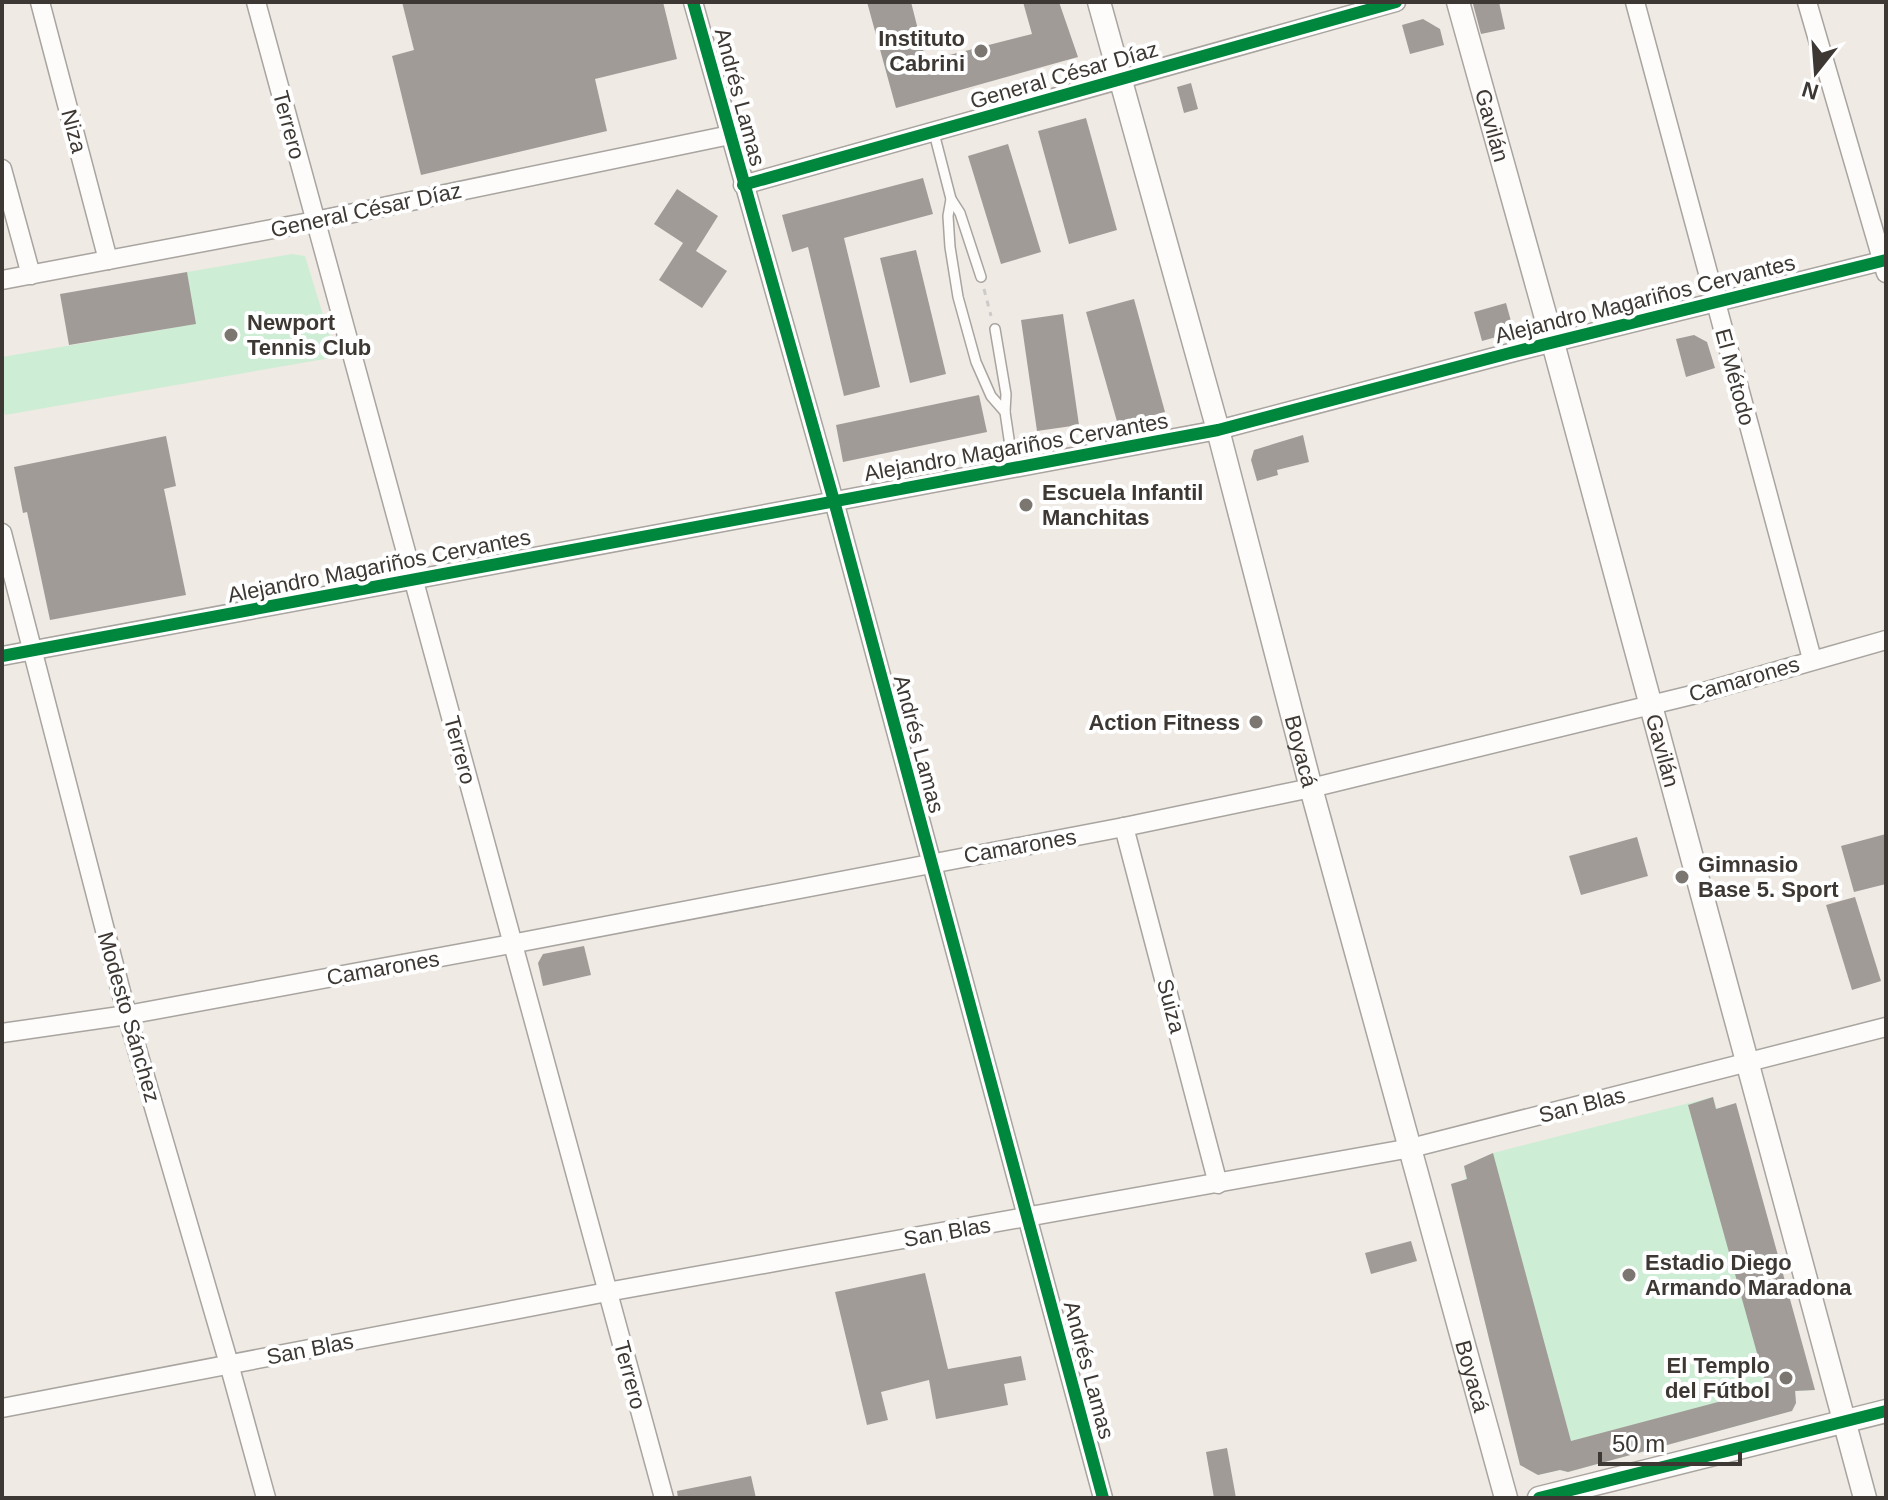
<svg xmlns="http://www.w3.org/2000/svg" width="1888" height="1500" font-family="Helvetica,sans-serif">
<rect width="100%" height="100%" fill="#f0eae4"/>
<g fill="#ceedd5">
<polygon points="292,254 305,256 336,357 5,415 2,404 2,357 195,324 187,272"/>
<polygon points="1713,1097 1815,1390 1796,1391 1796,1403 1792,1411 1568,1472 1560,1470 1538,1475 1520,1465 1451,1184 1466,1179 1464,1166 1493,1153"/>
</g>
<g fill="#a19b98">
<polygon points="402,2 663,2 677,59 595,79 607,131 421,175 392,56 414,50"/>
<polygon points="867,2 911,2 926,61 1032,34 1023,2 1059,2 1078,57 896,108"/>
<polygon points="1475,2 1499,2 1505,29 1481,34 1473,4"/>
<polygon points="1423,19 1440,29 1444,45 1410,54 1402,25"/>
<polygon points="1191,83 1198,109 1184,113 1177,87"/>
<polygon points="1086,118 1117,230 1069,244 1038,131"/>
<polygon points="1008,144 1041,252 1001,264 968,156"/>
<polygon points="923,178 933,214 844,238 880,387 844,396 808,247 792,252 782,215"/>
<polygon points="677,189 718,216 696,251 727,271 702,308 659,280 683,243 654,224"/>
<polygon points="916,250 946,374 910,383 880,258"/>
<polygon points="187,272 196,324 69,345 60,294"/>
<polygon points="1134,299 1165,412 1118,425 1086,312"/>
<polygon points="1506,303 1514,332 1482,341 1474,312"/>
<polygon points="1063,314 1079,425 1037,431 1021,320"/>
<polygon points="1694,335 1707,342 1715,368 1686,377 1676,339"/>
<polygon points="979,395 987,432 843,462 836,425"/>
<polygon points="1303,435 1309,462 1277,470 1278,475 1257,481 1251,460 1254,450"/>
<polygon points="166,436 176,486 164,489 186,595 50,620 27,512 23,513 14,467"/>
<polygon points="1886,834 1886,884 1854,892 1841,846"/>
<polygon points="1637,837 1648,876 1581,895 1569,856"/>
<polygon points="1855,897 1881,981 1852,990 1826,905"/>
<polygon points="584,946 591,975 543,986 538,963 543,954"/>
<polygon points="1713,1097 1716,1109 1736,1103 1815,1390 1795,1391 1796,1403 1792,1411 1568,1472 1560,1470 1538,1475 1520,1465 1451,1184 1467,1179 1464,1166 1493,1153 1571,1441 1767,1389 1688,1105"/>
<polygon points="1411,1241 1417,1261 1371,1274 1365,1253"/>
<polygon points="925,1273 948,1369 1021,1356 1026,1380 1004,1384 1008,1405 936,1419 929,1380 881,1392 888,1420 867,1425 835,1292"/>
<polygon points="1227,1448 1236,1498 1214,1498 1206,1452"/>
<polygon points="751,1476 756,1498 678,1498 677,1491"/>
</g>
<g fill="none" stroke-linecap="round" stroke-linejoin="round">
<g stroke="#a8a49f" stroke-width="12">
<g id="service">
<polyline points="934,133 951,199 948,216 950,247 958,297 976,362 991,396 1005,412 1013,466"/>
<polyline points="951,199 960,213 981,277"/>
<polyline points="995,329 1006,394 1005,412"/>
</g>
</g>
<g stroke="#a8a49f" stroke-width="21">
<g id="minor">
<polyline points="40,2 108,260"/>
<polyline points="256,2 664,1498"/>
<polyline points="693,2 834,501 1103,1498"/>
<polyline points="1635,2 1812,659"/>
<polyline points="1807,2 1886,273"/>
<polyline points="2,169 31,275"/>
<polyline points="743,185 1396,2"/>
<polyline points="2,280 315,221 730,135"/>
<polyline points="2,533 127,1015 229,1364 266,1498"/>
<polyline points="2,656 1218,430 1510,353 1886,260"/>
<polyline points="1124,827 1218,1184"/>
<polyline points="2,1033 127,1015 511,944 1124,827 1311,788 1700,693 1886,640"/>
<polyline points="2,1408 607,1292 1411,1148 1886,1027"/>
</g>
</g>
<g stroke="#a8a49f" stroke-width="25">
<g id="tertiary">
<path id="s1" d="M1099 2 1218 430 1311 788 1506 1498"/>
<path id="s2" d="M1458 2 1553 343 1865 1498"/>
<polyline points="1539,1498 1886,1411"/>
</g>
</g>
<polyline stroke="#cdcbc9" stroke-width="3" stroke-dasharray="6 6" stroke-linecap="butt" points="984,289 991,316"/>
<use href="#service" stroke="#fdfcfb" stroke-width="9"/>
<use href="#minor" stroke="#fdfcfb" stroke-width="18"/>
<use href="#tertiary" stroke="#fdfcfb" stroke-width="22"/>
<g stroke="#fff" stroke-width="17">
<g id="cycleway">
<polyline points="693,2 834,501 1103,1498"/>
<polyline points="743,185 1396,2"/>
<polyline points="2,656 1218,430 1510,353 1886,260"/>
<polyline points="1539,1498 1886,1411"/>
</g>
</g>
<use href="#cycleway" stroke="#00873e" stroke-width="12"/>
</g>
<g fill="#7c7671" stroke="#fff" stroke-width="3">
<circle cx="981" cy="51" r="8"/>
<circle cx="231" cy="335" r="8"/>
<circle cx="1026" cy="505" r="8"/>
<circle cx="1256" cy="722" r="8"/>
<circle cx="1682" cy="877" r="8"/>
<circle cx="1629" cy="1275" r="8"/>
<circle cx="1786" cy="1378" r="8"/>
</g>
<g text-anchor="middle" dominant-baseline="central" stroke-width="8" stroke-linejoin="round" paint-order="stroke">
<g font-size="22" font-weight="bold" fill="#3d3833" stroke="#fff" text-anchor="start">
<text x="965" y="38" text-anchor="end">Instituto<tspan x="965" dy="25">Cabrini</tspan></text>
<text x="247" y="322">Newport<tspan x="247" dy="25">Tennis Club</tspan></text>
<text x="1042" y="492">Escuela Infantil<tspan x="1042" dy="25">Manchitas</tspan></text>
<text x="1240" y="722" text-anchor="end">Action Fitness</text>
<text x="1698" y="864">Gimnasio<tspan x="1698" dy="25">Base 5. Sport</tspan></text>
<text x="1645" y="1262">Estadio Diego<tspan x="1645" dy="25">Armando Maradona</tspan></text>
<text x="1770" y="1365" text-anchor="end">El Templo<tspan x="1770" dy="25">del Fútbol</tspan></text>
</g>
<g font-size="22" fill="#3d3833" stroke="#fff">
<text transform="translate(1064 75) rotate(-16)">General César Díaz</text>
<text transform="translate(740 97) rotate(75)">Andrés Lamas</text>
<text transform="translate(289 125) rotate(75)">Terrero</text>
<text stroke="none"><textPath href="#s2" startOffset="128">Gavilán</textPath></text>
<text transform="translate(74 131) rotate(75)">Niza</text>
<text transform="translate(366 210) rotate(-12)">General César Díaz</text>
<text transform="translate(1645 299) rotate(-14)">Alejandro Magariños Cervantes</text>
<text transform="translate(1735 377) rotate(75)">El Método</text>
<text transform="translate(1016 447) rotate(-10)">Alejandro Magariños Cervantes</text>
<text transform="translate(379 566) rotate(-11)">Alejandro Magariños Cervantes</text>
<text transform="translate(1744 679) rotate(-16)">Camarones</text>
<text transform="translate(919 744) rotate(75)">Andrés Lamas</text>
<text transform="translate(460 750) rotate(75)">Terrero</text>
<text stroke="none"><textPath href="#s1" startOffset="776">Boyacá</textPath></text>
<text stroke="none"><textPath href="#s2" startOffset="776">Gavilán</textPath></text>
<text transform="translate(1020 846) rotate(-10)">Camarones</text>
<text transform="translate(383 968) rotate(-10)">Camarones</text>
<text transform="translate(1171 1006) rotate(75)">Suiza</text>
<text transform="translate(129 1017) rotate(74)">Modesto Sánchez</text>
<text transform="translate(1582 1105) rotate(-14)">San Blas</text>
<text transform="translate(947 1232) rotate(-10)">San Blas</text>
<text transform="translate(310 1349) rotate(-11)">San Blas</text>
<text transform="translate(1089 1370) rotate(75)">Andrés Lamas</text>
<text transform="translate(630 1375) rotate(75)">Terrero</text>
<text stroke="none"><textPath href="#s1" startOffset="1424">Boyacá</textPath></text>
</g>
</g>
<rect width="1888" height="1500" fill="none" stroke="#3d3833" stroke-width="8"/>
<g transform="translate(1816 72) rotate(197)" stroke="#ffffff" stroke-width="6" paint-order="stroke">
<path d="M0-6L14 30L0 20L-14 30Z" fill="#3d3833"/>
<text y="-12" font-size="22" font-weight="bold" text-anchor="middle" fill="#3d3833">N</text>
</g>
<path d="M1600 1452v12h140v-12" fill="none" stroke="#3d3833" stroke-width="4"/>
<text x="1612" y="1452" font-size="24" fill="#3d3833" stroke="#ffffff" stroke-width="6" paint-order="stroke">50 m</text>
</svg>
